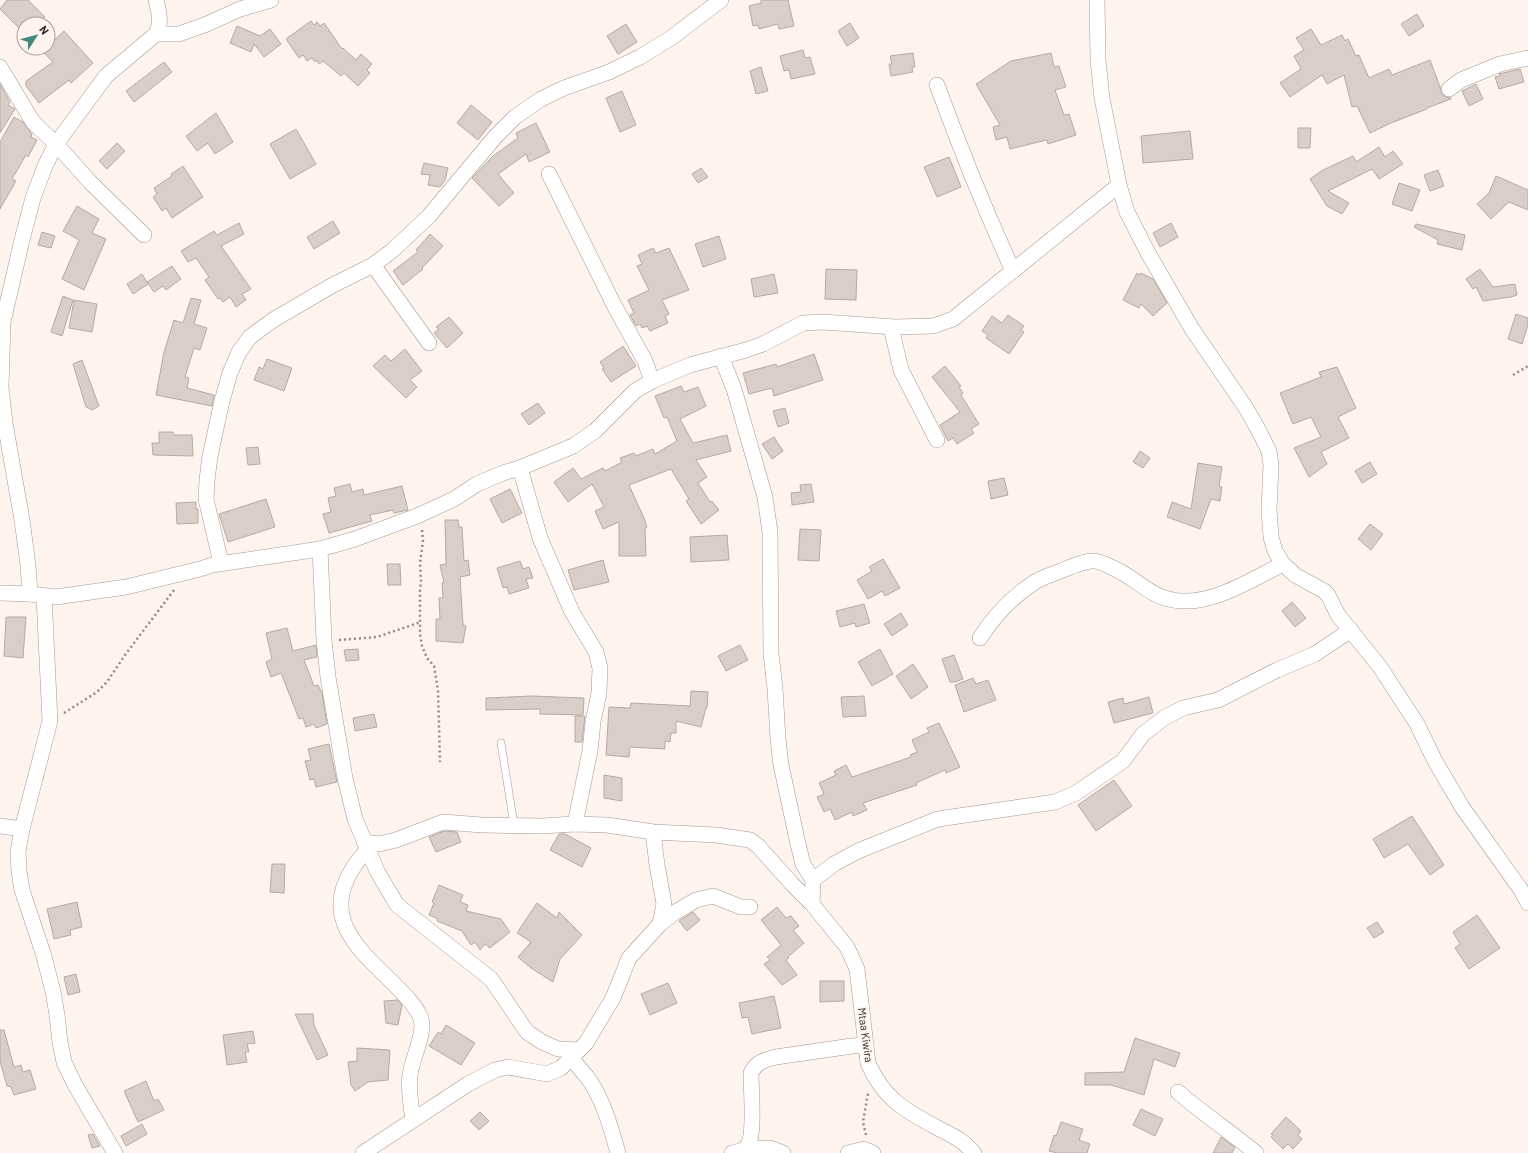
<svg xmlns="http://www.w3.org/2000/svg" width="1528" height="1153" font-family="Barlow,sans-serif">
<rect width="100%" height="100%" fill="#fff3ed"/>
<g fill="#d9cec8" stroke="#b5aba5">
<polygon points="7,0 28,0 45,17 38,24 24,24 24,33 0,9"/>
<polygon points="761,0 788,0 794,26 779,29 778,24 759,29 758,25 753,26 749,6 761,3"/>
<polygon points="1417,14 1424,26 1409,36 1401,24"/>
<polygon points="311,21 314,25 317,22 320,26 324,23 342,49 343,48 356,60 361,54 372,64 367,70 370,73 358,86 344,73 341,76 323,61 319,64 317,60 315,62 312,58 307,61 303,55 299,58 286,39"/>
<polygon points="850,23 859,38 847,46 838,31"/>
<polygon points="626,24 637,42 618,54 607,36"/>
<polygon points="237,26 260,36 270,29 281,44 264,57 254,44 251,52 230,43"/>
<polygon points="1311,29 1321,45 1342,35 1345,41 1348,39 1356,56 1359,55 1369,78 1389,69 1392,75 1430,60 1440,87 1442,94 1446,97 1451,98 1451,99 1427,108 1427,109 1391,123 1370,133 1357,106 1352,107 1344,75 1327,84 1322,75 1290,97 1280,83 1301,69 1294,56 1304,50 1296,38"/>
<polygon points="64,31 93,63 71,83 69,80 39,103 26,86 26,81 53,62 42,51 45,48 48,48 48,46"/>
<polygon points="803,50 805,58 810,57 815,74 791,79 789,70 784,71 780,56"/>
<polygon points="913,53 915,67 912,67 913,72 891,76 889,64 892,64 890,56"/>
<polygon points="1051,53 1054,67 1059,66 1066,87 1055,90 1064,115 1069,114 1076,135 1048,144 1047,140 1010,149 1007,137 996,140 993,127 1000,125 976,84 1011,61"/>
<polygon points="164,62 172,72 134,102 126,91"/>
<polygon points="761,67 768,91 756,94 750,71"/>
<polygon points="1520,69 1524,82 1499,89 1495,77 1500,76 1499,74 1503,73"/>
<polygon points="0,84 10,102 8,105 15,109 0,133"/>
<polygon points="1476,84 1483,99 1469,106 1462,91"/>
<polygon points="622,91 636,125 620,132 606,98"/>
<polygon points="471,105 492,122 478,140 457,123"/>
<polygon points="216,113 233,142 215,154 208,143 197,151 186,136"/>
<polygon points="14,117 23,122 32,134 31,137 37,140 28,157 26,155 12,179 16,181 0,209 0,142"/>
<polygon points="536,123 550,152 529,162 526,154 498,174 514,193 499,206 472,178 493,156 518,138 516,133"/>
<polygon points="1298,128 1311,128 1310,148 1298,148"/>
<polygon points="296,129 316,164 290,179 270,144"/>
<polygon points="1190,131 1193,159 1143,163 1141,136"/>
<polygon points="117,143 125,151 107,169 99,161"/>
<polygon points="1379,147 1385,157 1393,151 1403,164 1379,179 1372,169 1328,191 1349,203 1342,214 1327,206 1310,179 1323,170 1353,156 1356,162"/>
<polygon points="949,157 961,187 937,197 924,167"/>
<polygon points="424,163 448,168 445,180 440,187 428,185 430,175 421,174"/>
<polygon points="183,166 203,197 172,218 166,208 162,211 153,197 157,194 154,188 172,176 171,174"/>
<polygon points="701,168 708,177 698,183 692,174"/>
<polygon points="1438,170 1444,186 1430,191 1424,175"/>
<polygon points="1496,176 1528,190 1528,210 1509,202 1491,219 1477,204 1489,193"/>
<polygon points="1399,183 1420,190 1412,211 1392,204"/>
<polygon points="77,206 99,219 92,233 106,239 84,290 62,279 79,240 63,231"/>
<polygon points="333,221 340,233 314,249 307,237"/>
<polygon points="239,223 244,234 221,246 251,289 242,294 246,300 236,307 230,297 223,302 220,298 218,299 205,280 209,277 196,258 188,262 181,251 214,231 217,235"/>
<polygon points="1171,223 1178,237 1160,247 1153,233"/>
<polygon points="1416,224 1465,235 1462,250 1437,244 1438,240 1414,227"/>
<polygon points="42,232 55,236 51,248 38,245"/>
<polygon points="430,234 443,246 422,268 423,269 403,285 393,271 418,252 416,250"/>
<polygon points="719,236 726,259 703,267 695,244"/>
<polygon points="653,248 656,253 669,248 689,290 662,300 669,314 665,316 668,323 650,331 647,326 642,328 640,324 636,326 630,315 634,313 628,300 649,290 637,266 642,264 638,255"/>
<polygon points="172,266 181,279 166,290 163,286 154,292 147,282"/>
<polygon points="826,269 857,270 856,300 825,299"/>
<polygon points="1480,269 1493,287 1515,284 1517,295 1511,297 1483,301 1476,287 1473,289 1466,279"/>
<polygon points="1137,273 1140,275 1141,273 1153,279 1167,303 1153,316 1141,304 1139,308 1123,300"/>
<polygon points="142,274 148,284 133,294 127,284"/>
<polygon points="774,274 778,293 754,297 751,279"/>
<polygon points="63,296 73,300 62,336 51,332"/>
<polygon points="191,298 201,300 194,324 207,328 200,350 194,348 185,377 189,378 187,388 214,395 212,406 156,395 164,352 174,320 183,323"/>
<polygon points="74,300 97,304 92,332 69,328"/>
<polygon points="1516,314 1528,318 1528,325 1522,344 1508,339"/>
<polygon points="1008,315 1024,326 1021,330 1024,332 1009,354 986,338 988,335 982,331 992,316 1002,323"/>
<polygon points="449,317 463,333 447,348 434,333 439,329 436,327"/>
<polygon points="623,346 636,366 611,382 602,369 604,368 600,362"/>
<polygon points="405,349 422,371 410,380 417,387 406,398 373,366 385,355 391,361"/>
<polygon points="814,354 823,380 774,396 772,388 749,394 743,373 776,364 777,367"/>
<polygon points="267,359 292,368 284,391 254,380 259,367 263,369"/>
<polygon points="82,360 99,406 92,410 86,407 73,364"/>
<polygon points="945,366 961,386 959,387 963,393 961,395 979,424 971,429 974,433 957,444 953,438 948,441 940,425 960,412 932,377"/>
<polygon points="1337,367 1356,408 1338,417 1349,438 1321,452 1327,464 1309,477 1294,448 1321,437 1311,417 1293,424 1280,393 1321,377 1319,372"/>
<polygon points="681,386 684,392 698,387 706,406 680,419 693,443 727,435 731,451 696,460 707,477 698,483 710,502 712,501 719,510 701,524 686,501 689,499 671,469 629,485 644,518 647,527 645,528 646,556 619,556 619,522 603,529 595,511 604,507 592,484 568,502 554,482 573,468 581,479 603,468 605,471 622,462 620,458 634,453 636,456 653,449 655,454 677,441 667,417 664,418 655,396"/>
<polygon points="538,403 545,413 529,425 521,414"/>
<polygon points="785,408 789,423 778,427 773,411"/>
<polygon points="159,432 173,432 174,435 192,435 193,456 153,455 152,443 159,443"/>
<polygon points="774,437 783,451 772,459 762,444"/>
<polygon points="258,447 260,464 248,465 246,448"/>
<polygon points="1140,451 1150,458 1143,468 1133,462"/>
<polygon points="1370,462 1377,474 1362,483 1355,471"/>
<polygon points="1198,463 1222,467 1219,486 1222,487 1220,501 1211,499 1200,529 1167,517 1172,502 1191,509"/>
<polygon points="1004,478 1008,495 991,499 988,481"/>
<polygon points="350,484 352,492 363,489 364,495 402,486 408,510 394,513 393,510 370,515 372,521 329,533 323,514 331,512 328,498 336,496 334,488"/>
<polygon points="811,484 814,502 792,505 791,493 801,492 800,485"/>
<polygon points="510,489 522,513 502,523 490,499"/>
<polygon points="266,499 275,527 228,542 219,514"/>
<polygon points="196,502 196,509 198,509 198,523 177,524 176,503"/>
<polygon points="445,520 458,520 459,527 462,527 464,561 468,560 470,575 460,577 463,625 466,626 463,643 436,641 436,619 440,619 439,598 443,598 442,583 444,583 440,565 446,564"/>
<polygon points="1370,524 1383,534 1371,550 1358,539"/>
<polygon points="800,529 821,530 819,561 798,560"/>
<polygon points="727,535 729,560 691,562 690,537"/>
<polygon points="883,559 900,588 885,596 882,591 868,599 857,580 872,571 869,567"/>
<polygon points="603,560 609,582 574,590 568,570"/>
<polygon points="520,561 523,569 529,567 533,578 526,579 529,588 509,594 507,587 503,588 497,568"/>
<polygon points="387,564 400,564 401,585 388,585"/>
<polygon points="1292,602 1306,618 1295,627 1282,611"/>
<polygon points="864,604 870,623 856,627 855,623 840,627 836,611"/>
<polygon points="901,613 908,625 892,636 884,624"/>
<polygon points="6,617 26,617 23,658 4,656"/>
<polygon points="287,628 293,651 316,645 317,657 304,660 314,686 318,685 322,693 327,724 316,728 314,724 306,727 303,718 299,719 281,673 271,677 266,662 272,659 266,633"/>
<polygon points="740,645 748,660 726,671 718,656"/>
<polygon points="358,649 359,660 346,661 344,650"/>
<polygon points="880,649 893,674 872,686 858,662"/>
<polygon points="954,655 963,679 955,682 950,682 942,659"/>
<polygon points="913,664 928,687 911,699 896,676"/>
<polygon points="973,678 976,684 988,680 996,700 964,712 955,685"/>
<polygon points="691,691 708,692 707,708 706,708 701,727 676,721 676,733 671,733 670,742 665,741 665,749 630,747 629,757 606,755 609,707 630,708 631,703 690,706"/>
<polygon points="532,696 584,698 583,715 540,714 540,709 486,710 486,698"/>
<polygon points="864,696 866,716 843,717 841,697"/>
<polygon points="1149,697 1153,713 1114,723 1108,702 1123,698 1124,704"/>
<polygon points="374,714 377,727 355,731 353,718"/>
<polygon points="575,716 585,716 582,742 575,742"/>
<polygon points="939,723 960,767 946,773 945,770 916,783 917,785 863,803 867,810 853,816 852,812 835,820 830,809 824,812 817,797 824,794 819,783 836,775 834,771 846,765 852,777 911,757 910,755 917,752 912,740 929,732 927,728"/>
<polygon points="329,744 337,782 316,787 314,779 310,780 305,761 311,760 308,749"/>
<polygon points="604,775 622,778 622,801 604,798"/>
<polygon points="1114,780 1132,806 1096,831 1078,805"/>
<polygon points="1412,816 1444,865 1430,875 1408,844 1384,858 1373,839"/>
<polygon points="444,831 457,832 461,842 436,852 429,837"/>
<polygon points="559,834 565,834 591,848 582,867 550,850"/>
<polygon points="272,864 285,864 284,893 270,892"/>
<polygon points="439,885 463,895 460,902 468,905 466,911 501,919 510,932 490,948 485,944 480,950 475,942 471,945 462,931 437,921 438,919 429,915 434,903 432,902"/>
<polygon points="77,902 82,927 70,930 71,935 54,939 47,909"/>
<polygon points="537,903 557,918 559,912 582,935 560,959 553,982 531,968 518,957 531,942 517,933"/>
<polygon points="777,907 786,918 791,916 799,926 793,930 804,943 788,957 789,958 786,960 797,975 782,985 764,964 770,960 767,957 781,945 761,920"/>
<polygon points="693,912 700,920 687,931 679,921"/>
<polygon points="1477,915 1500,948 1469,969 1455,948 1460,944 1453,932"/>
<polygon points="1377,922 1384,932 1374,938 1367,928"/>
<polygon points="76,974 80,992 68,995 64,977"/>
<polygon points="820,981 844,981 844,1001 820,1002"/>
<polygon points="668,983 677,1003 650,1015 641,994"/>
<polygon points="774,996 781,1028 752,1034 748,1017 742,1018 739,1003"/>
<polygon points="398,1000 402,1005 398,1025 386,1023 384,1001"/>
<polygon points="295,1014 313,1014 314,1025 328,1055 317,1060"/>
<polygon points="446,1025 475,1043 461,1065 429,1046 438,1032 441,1034"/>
<polygon points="0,1030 4,1030 14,1067 21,1065 23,1072 30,1070 36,1089 14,1095 11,1087 7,1086 0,1061"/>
<polygon points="253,1031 255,1043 247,1044 249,1052 245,1052 247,1062 227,1065 223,1035"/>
<polygon points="1135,1038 1180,1053 1175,1067 1154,1059 1144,1095 1111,1085 1085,1085 1085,1073 1124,1072"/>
<polygon points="357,1048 390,1050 388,1080 368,1082 355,1091 351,1085 348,1062 357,1061"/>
<polygon points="146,1081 154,1101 158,1099 164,1110 138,1122 124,1091"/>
<polygon points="1141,1109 1163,1119 1155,1136 1133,1125"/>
<polygon points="480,1112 489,1121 479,1130 470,1121"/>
<polygon points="1286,1117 1301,1131 1298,1135 1302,1139 1293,1149 1288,1144 1283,1149 1271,1137 1273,1135 1271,1134"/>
<polygon points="1061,1122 1083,1129 1079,1140 1090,1144 1087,1153 1057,1153 1049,1151 1054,1135 1056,1136"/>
<polygon points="142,1124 147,1134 126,1146 121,1136"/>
<polygon points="93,1134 100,1146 92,1148 88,1135"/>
<polygon points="1221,1137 1235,1147 1232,1153 1213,1153"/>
</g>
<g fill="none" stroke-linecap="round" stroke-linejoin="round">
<g stroke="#a39993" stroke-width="8">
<polyline id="lane" points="501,743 514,825"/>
</g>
<g stroke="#a39993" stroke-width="16">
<g id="street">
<polyline points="1097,0 1098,60 1102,98 1119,185 1127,212 1148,253 1192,329 1246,408 1259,431 1269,451 1271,465 1269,510 1271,537 1275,551 1283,564 1295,575 1324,591 1328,595 1338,615 1380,667 1417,724 1435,761 1462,807 1521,890 1528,903"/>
<polyline points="156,34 179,34 207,24 240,9 271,0"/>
<polyline points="0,67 33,122 56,144 90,182 144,235"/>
<path d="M937 85C960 148 985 210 1013 271"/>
<polyline points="1449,89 1461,80 1500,64 1528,58"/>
<polyline points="549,174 615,307 645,361 652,381"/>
<polyline points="373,265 429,343"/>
<polyline points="891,327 901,370 937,440"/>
<polyline points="721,356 734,389 765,497 770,532 771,654 775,688 778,739 781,765 798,844 803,864 813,880"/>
<polyline points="520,468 540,538 572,612 596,652 600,668 599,693 593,722 590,751 575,824"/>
<polyline points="320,549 324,640 328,677 345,778 355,819 377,871 397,905 491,979 527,1032 542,1042 558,1049 579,1050"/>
<polyline points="221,563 206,499 207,480 210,456 222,401 230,373 239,352 250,337 273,320 333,285 373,265 393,250 429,216 495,137 515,117 541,99 564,88 609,72 640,57 671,38 721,0"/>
<polyline points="0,593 30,594 56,597 126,587 200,569 212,565 320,549 355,539 417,516 454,499 477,484 503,473 520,468 573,446 595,431 635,391 652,381 690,365 746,350 763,344 803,323 823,322 895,327 933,326 953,319 1119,185"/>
<path d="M30 594 28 565 22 520 5 423 1 388 3 322 22 240 33 198 45 166 56 144 106 76 156 34C162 22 159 13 156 0"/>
<polyline points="44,596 50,721 22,829 18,852 19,871 22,890 43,953 53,991 57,1015 60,1042 64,1062 75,1085 115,1153"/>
<path d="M980 638C994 616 1013 596 1035 582 1043 577 1054 574 1063 570 1070 567 1086 560 1094 561 1099 561 1107 565 1111 567 1138 578 1149 599 1181 601 1216 603 1252 579 1283 564"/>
<polyline points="0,826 22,829"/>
<polyline points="653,832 657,865 664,904 660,924"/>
<path d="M364 842 379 844 396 840 443 822 482 825 542 826 575 824 607 825 653 832 716 835 750 840 758 846 793 885 812 904 847 947 857 969 868 1063C883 1098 904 1110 936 1127 943 1131 951 1134 958 1139 964 1142 969 1148 974 1153"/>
<path d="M368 849C363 855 357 861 353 868 321 917 358 949 391 981 401 991 414 1003 420 1016 427 1031 412 1058 410 1075 408 1090 411 1105 413 1120"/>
<polyline points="812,904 813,880 834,864 858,851 938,819 1055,802 1076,793 1123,761 1143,734 1164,718 1183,708 1218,700 1277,670 1315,654 1351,630"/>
<path d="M571 1058C576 1064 582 1071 587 1077 603 1098 611 1128 618 1153"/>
<path d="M1178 1092C1203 1114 1231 1132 1256 1153"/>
<polyline points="745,1149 770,1148 783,1153"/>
<polyline points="363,1153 468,1084 495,1070 508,1067 547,1074 561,1068 586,1043 613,998 629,958 660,924 674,913 696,900 713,896 741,907 750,907"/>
<path d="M732 1153C738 1152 745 1150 748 1145 755 1134 751 1088 751 1073 756 1062 764 1060 776 1057L852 1046 866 1045"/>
<polyline points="848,1153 864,1149 873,1153"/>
</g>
</g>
<g stroke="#928a86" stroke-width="2.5" stroke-dasharray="2 3" stroke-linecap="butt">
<polyline points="1513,375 1528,366"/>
<polyline points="422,530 423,541 420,563 421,581 420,591 420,634 422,646 427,658 434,666 438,690 440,762"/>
<polyline points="339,640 377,637 421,622"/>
<polyline points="64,713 97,692 107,682 125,655 174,590"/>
<polyline points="866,1135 863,1122 868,1093"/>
</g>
<use href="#lane" stroke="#fff" stroke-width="7"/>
<use href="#street" stroke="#fff" stroke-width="15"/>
</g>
<g text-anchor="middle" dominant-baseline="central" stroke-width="3.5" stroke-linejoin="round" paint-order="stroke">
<g font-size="11" fill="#2a2523" stroke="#fff3ed">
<text transform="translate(866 1035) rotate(82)">Mtaa Kiwira</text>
</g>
</g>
<g transform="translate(36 36) rotate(54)"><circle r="19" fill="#fff3ed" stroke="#aaa19c"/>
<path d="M0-3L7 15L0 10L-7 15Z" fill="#45897e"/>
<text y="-6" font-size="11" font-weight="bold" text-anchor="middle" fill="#2a2523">N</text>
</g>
</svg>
